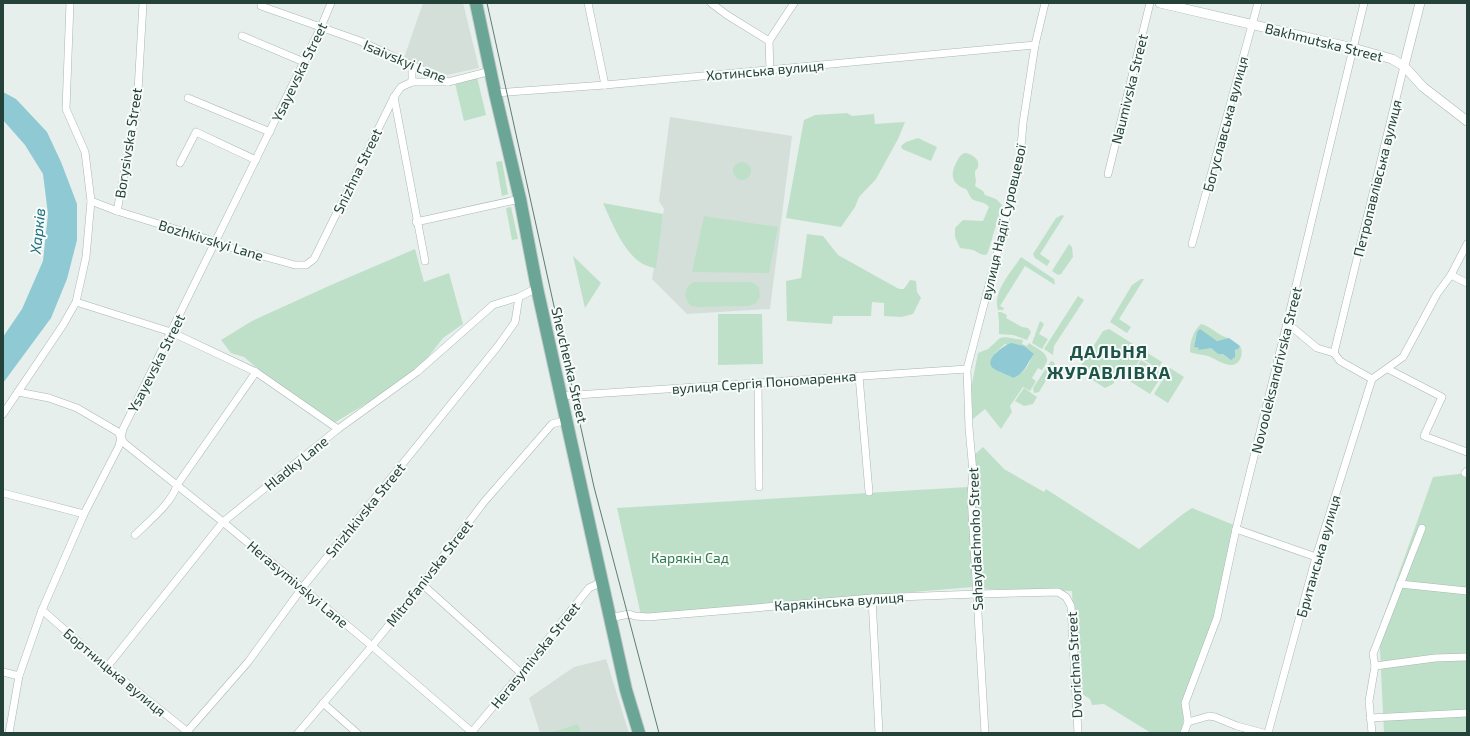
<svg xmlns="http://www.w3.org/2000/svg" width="1470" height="736" font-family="'Exo 2',sans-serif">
<rect width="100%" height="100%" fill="#e6efeb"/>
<g fill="#d4dfda">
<polygon points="423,3 463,3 479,68 447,75 404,58"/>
<polygon points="670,117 792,136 770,309 687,314 652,279 664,209 659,201"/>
<polygon points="606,659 629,733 540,733 529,698 574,667"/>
</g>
<g fill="#bfe0c8" fill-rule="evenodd">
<polygon points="477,77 486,115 464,121 455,83"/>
<polygon points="847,113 852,116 874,114 875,124 905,122 898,139 876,179 859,197 855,207 841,227 786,218 804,120 815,115"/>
<polygon points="918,138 937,147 931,161 902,149 901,146 906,142"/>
<path d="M965 153C972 154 980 159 978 167 977 170 975 169 975 173 975 179 977 178 975 186L983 191 985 195 996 199 1002 205 988 252 986 255C980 255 978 252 973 250 971 249 964 249 960 248L955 237V228L963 220 983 221 989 207C983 200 976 203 971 198 969 195 968 191 966 189 951 184 950 174 957 161 959 157 961 154 965 153Z"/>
<polygon points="502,161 508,194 502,196 496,162"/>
<circle cx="742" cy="171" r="9"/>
<path d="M603 203 663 214 656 268C628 266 613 225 603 203Z"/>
<polygon points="511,207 518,239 512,240 506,208"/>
<polygon points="1062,215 1064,216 1040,254 1050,261 1047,266 1035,258 1033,254 1056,218"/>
<polygon points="704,216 778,227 769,273 692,272"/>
<polygon points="807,234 823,236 838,255 899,289 904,289 910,280 916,281 917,292 921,298 913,314 901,317 884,316 884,303 872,302 871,316 833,316 832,324 787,321 786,281 801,278"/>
<polygon points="1069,244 1072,247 1073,257 1061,274 1058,275 1052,271"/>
<polygon points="415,249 424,282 449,273 463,324 443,338 422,365 392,388 334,423 279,387 244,357 231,353 221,340 252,321 331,285"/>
<polygon points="573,256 601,283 585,308"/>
<path d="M1021 257 1054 279 1055 285 1025 266 1000 306 1004 308 1003 310H998C992 292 1012 271 1021 257Z"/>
<polygon points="1141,279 1144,279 1119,319 1131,327 1127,333 1110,322 1132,285"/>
<path d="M694 282H752L759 287 760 297 756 303 749 306 697 307 691 306 687 301C683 293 686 286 694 282Z"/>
<polygon points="1078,296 1084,300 1054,346 1053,355 1044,349"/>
<polygon points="998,312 1001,312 1007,315 1006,318 1022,327 1028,328 1031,332 1027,340 1013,335 999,334 999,322"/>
<polygon points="718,314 762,314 763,364 718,365"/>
<polygon points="1040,321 1044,324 1039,334 1048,339 1042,349 1032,343"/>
<path d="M1201 324C1211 326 1218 336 1229 338L1217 341 1200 330 1197 333 1194 347 1211 348 1218 354H1223L1228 358 1240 346C1244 352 1241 364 1232 365 1223 365 1216 359 1208 356 1202 354 1196 355 1190 352 1190 342 1193 331 1201 324Z"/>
<polygon points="1109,329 1162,362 1158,369 1141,358 1129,376 1121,371 1113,384 1105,388 1082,373 1080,367 1103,331"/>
<path d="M1005 337 1023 340 1022 344 1027 346 1029 343C1034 347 1049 353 1047 361 1046 364 1043 368 1042 370L1038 368 1032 378 1036 381 1030 391 1023 387 1010 406 1012 412 1001 429 985 409 973 419 971 389 978 353 988 349 1000 338ZM1005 344 1034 355C1030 358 1030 363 1027 367 1024 372 1019 375 1013 378L1004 372 995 369V353Z"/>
<polygon points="1141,360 1163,374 1150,394 1128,380"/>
<polygon points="1051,361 1054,362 1055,366 1039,392 1034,393 1033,388"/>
<polygon points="1170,368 1184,377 1168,403 1154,394"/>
<polygon points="1024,388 1037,397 1033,404 1024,406 1015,401"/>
<polygon points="983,447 1004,469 1044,492 1046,489 1139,549 1183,514 1192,508 1234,525 1214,618 1184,702 1183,730 1181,733 1151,733 1104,704 1092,705 1090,699 1076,690 1075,674 1072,591 980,589 974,517 975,465 973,456"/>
<polygon points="1467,473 1467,733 1384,733 1379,629 1433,477"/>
<polygon points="968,487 973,587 641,615 617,508"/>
<polygon points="578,724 581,733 550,733"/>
</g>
<g fill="#8ec9d4">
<polygon points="3,92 16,99 47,132 61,162 77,204 77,240 67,279 51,318 3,383 3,337 22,309 43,261 48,214 43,174 25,145 3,120"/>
<polygon points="1200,329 1217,341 1229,338 1240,346 1238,349 1235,350 1235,357 1231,360 1223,354 1218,354 1211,348 1198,350 1199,348 1194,347 1197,332"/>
<path d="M1011 343 1024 346 1034 354C1027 363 1025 374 1013 378 1007 374 998 372 993 368 983 360 1004 345 1011 343Z"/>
</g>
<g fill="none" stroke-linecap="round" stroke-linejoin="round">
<g stroke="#a8b8b2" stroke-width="8">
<g id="minor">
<polyline points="70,3 66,109 85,152 91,201 117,211 204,238 215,243 295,265 306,265 314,259 394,97 401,87 412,82 448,82"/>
<polyline points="588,3 605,85"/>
<polyline points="711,3 727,15 769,41"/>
<polyline points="261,6 360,41 448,82 491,71"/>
<polyline points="242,36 304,62"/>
<polyline points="412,66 412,82"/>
<polyline points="770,70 769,41 794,3"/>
<polyline points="495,93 605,85 1035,45"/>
<polyline points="394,97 425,261"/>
<polyline points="188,98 270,132"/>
<polyline points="180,163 196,132 256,160"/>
<polyline points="1108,174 1150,3"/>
<polyline points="117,211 137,108 143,3"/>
<polyline points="416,222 520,199"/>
<polyline points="1192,244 1258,3"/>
<polyline points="1451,275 1467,283"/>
<polyline points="76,302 171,332 256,372 338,429"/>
<polyline points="1287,323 1317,348 1334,353 1340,361 1372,379"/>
<polyline points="1334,353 1404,66"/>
<polyline points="1388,369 1442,397 1424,436 1467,452"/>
<polyline points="859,376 869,492"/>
<polyline points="758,383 759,487"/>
<polyline points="18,392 49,398 77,408 118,432 124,443 223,522 372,646 473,733"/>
<polyline points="561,396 967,369"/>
<polyline points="3,414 63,325 76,302 86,257 91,201"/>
<polyline points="1465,473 1467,471"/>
<polyline points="3,493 84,514"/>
<polyline points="1236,529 1316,557"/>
<path d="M135 535C148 522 172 503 177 485L256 372"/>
<polyline points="422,584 521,673"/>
<polyline points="1400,584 1467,591"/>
<polyline points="872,598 879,733"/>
<polyline points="42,610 107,667 189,733"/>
<polyline points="610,618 629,614 635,616 648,617 872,598 977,594 1058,592 1066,597 1071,606 1078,733"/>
<polyline points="1375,666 1435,658 1467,657"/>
<polyline points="107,667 223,522 338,429 417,372 493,305 519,297"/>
<polyline points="3,672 19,676"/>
<polyline points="323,703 357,733"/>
<polyline points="1370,718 1467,713"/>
<polyline points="1188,722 1209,716 1215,717 1237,726 1263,733"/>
<polyline points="9,733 19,676 42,610 84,514 119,446 123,429 321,27 331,3"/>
<polyline points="186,733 248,662 302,588 498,346 515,322 519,297 537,288"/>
<polyline points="298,733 372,646 422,584 484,502 552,424 567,420"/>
<polyline points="471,733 521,673 589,588 602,582"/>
<polyline points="985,733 971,495 973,472 969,428 967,369 1000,243 1020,159 1023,123 1035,45 1045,3"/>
<polyline points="1184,733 1188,722 1185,703 1217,618 1236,529 1287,323 1364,3"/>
<polyline points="1268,733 1316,557 1372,379 1403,357 1437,294 1451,275 1467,244"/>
<polyline points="1372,733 1369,701 1375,666 1373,654 1422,528"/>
</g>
</g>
<g stroke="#a8b8b2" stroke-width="10">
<g id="tertiary">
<polyline points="1160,3 1353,48 1392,59 1404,66 1423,87 1467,121"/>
<polyline points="1404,66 1420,3"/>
</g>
</g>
<g stroke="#c2cac8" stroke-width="14">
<polyline id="primary" points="476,3 495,93 520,199 537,288 626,690 639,733"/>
</g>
<use href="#minor" stroke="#fff" stroke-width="7"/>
<use href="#tertiary" stroke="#fff" stroke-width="9"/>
<use href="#primary" stroke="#6aa596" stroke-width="12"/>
<polyline stroke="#5f7d75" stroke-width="1" points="487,3 594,487 659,733"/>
</g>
<g text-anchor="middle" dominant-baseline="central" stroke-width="4" stroke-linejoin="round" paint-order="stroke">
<g font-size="14" fill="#24423a" stroke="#f7fbf9">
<text transform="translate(1324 42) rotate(14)">Bakhmutska Street</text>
<text transform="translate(405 61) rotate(23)">Isaivskyi Lane</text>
<text transform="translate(765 70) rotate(-5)">Хотинська вулиця</text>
<text transform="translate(299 72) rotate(-64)">Ysayevska Street</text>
<text transform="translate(1129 89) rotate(-76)">Naumivska Street</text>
<text transform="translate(1225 124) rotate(-75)">Богуславська вулиця</text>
<text transform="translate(128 143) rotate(-81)">Borysivska Street</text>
<text transform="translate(357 171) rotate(-64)">Snizhna Street</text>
<text transform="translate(1377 178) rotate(-76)">Петропавлівська вулиця</text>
<text transform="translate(1003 222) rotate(-77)">вулиця Надії Суровцевої</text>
<text transform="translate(211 240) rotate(17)">Bozhkivskyi Lane</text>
<text transform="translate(156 363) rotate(-63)">Ysayevska Street</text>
<text transform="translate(570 365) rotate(77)">Shevchenka Street</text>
<text transform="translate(1276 370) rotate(-76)">Novooleksandrivska Street</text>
<text transform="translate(764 382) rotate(-4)">вулиця Сергія Пономаренка</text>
<text transform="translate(296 463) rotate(-39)">Hladky Lane</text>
<text transform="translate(365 510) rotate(-51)">Snizhkivska Street</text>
<text transform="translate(975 539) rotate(-92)">Sahaydachnoho Street</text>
<text transform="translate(1318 556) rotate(-74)">Британська вулиця</text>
<text transform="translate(429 573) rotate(-52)">Mitrofanivska Street</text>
<text transform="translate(298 584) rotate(40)">Herasymivskyi Lane</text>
<text transform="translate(839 601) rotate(-4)">Карякінська вулиця</text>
<text transform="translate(535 655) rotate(-51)">Herasymivska Street</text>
<text transform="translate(1074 665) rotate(-93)">Dvorichna Street</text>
<text transform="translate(115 672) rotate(40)">Бортницька вулиця</text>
</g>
<g font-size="14" fill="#2d7a4b" stroke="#f7fbf9">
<text x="690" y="557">Карякін Сад</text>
</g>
<g font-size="15" font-style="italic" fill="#1c6f80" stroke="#f7fbf9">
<text transform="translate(37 231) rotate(-84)">Харків</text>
</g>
<g font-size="18" font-weight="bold" letter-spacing="1" fill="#1f5548" stroke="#f7fbf9">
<text x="1109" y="351">ДАЛЬНЯ<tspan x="1109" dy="21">ЖУРАВЛІВКА</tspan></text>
</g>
</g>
<rect width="1470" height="736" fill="none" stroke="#24423a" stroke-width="8"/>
</svg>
